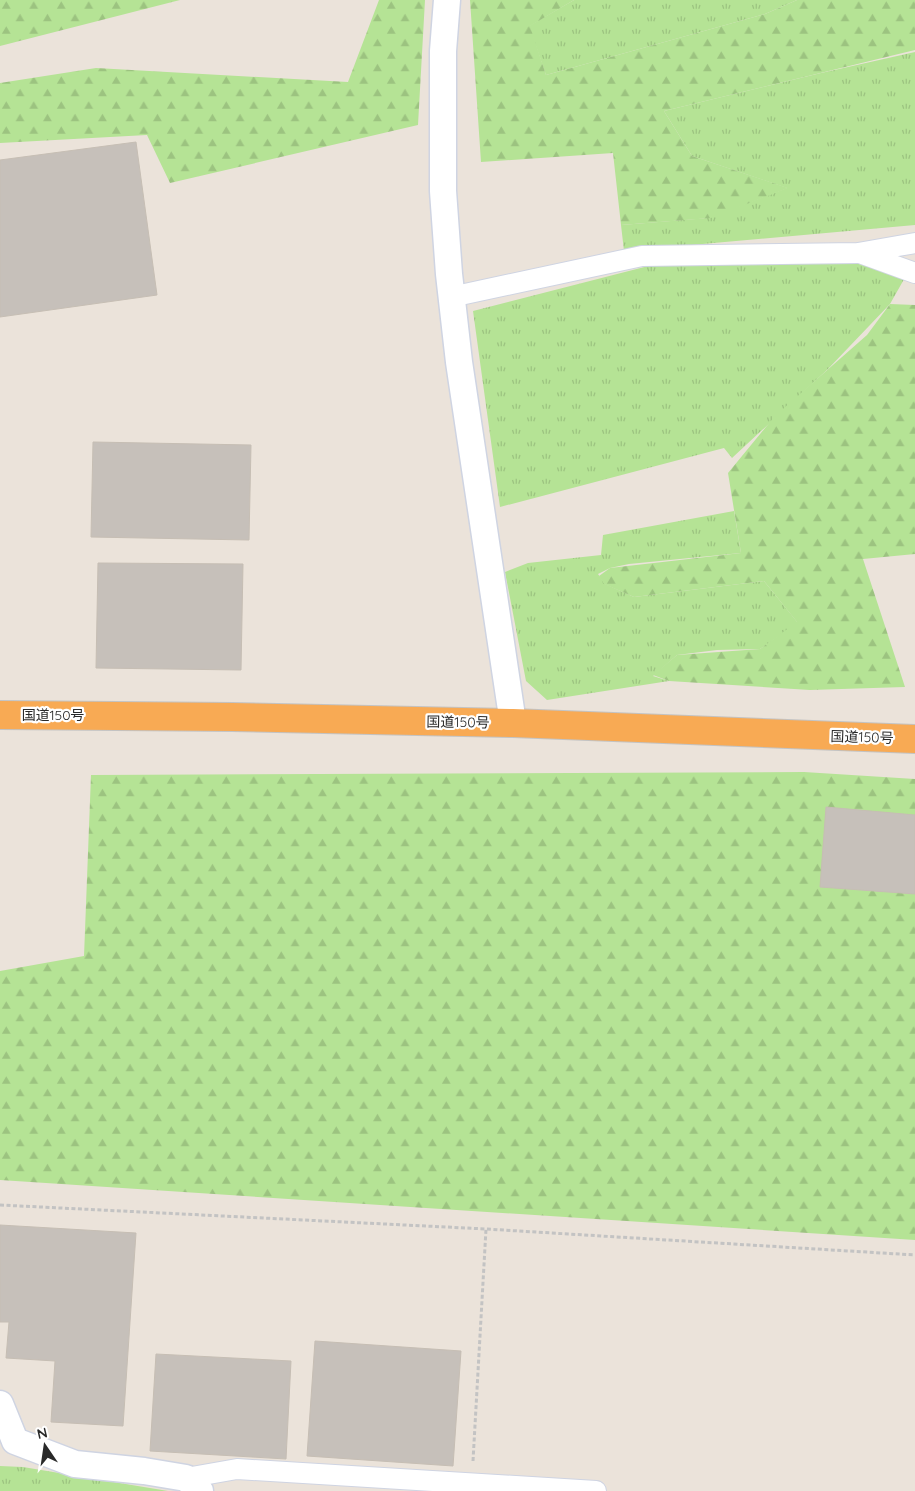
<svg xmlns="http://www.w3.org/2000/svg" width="915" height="1491" font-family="Quicksand,'Noto Sans JP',sans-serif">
<defs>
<pattern id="grass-tufts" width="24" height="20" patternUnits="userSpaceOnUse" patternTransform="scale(1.25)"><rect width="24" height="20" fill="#b5e395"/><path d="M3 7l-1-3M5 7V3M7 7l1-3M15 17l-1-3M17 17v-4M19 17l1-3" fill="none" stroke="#9cc380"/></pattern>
<pattern id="forest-firs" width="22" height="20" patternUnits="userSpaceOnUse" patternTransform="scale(1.25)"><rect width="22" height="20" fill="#b5e395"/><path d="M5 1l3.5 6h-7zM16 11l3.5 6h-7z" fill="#9cc380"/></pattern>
</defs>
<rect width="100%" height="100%" fill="#ebe3da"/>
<g fill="url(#grass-tufts)">
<polygon points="574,0 797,0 765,14 546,75 529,26"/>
<polygon points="915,52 915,225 624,251 621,225 708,218 787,188 692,156 664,111 821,73"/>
<polygon points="830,258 907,274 890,304 828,369 732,458 724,448 500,507 473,311 660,263"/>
<polygon points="734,511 741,553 629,564 610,568 598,574 605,584 634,597 764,581 798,623 760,649 717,650 677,655 653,676 669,681 547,700 526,681 505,572 528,563 601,555 603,535"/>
<polygon points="0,1466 23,1467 168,1491 0,1491"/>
</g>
<g fill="url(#forest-firs)">
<polygon points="0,0 180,0 0,46"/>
<polygon points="379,0 425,0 418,125 170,183 147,135 0,143 0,83 96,68 348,82"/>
<polygon points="470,0 574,0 530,26 546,75 765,14 797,0 915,0 915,50 664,111 692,156 788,188 711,218 621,225 613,153 481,162"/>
<polygon points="890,304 915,305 915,554 863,559 905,687 810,690 669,681 653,675 677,655 760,649 797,622 764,581 634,597 604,584 599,576 610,568 741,553 728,473 775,416 867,335"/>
<polygon points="804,772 915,779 915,1240 0,1180 0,971 84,956 91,775"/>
</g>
<g fill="#c6c0ba" stroke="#c6beb4">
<polygon points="136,142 157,295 0,317 0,160"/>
<polygon points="93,442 251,445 249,540 91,537"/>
<polygon points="98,563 243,564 241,670 96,668"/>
<polygon points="826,807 915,815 915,894 820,887"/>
<polygon points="0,1225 136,1233 123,1426 51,1422 55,1361 6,1358 9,1322 0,1322"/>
<polygon points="315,1341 461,1351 453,1466 307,1456"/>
<polygon points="156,1354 291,1361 286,1459 150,1451"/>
</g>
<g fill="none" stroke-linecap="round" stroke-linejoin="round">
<g stroke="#cfd4e2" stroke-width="22">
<g id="minor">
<polyline points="860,253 915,273"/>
<polyline points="451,297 642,256 858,253 915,243"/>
<polyline points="186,1478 237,1469 596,1491"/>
</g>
</g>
<g stroke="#cfd4e2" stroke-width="29">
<g id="tertiary">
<polyline points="447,0 443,51 443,191 449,274 459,362 513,723"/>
<polyline points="0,1404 15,1441 75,1464 144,1471 186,1478 200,1491"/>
</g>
</g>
<g stroke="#c3c3c3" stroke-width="30">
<polyline id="trunk" points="0,715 232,717 513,723 915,739"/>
</g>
<g stroke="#c3c3c3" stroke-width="3" stroke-dasharray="4 2.5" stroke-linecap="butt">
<polyline points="0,1205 486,1229 915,1255"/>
<polyline points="473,1461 486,1229"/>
</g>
<use href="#minor" stroke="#fff" stroke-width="20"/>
<use href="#tertiary" stroke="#fff" stroke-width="26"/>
<use href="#trunk" stroke="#f8aa54" stroke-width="28"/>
</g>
<g text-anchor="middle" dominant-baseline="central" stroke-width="4.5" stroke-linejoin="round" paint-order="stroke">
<g font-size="14" fill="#292929" stroke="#fff">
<text x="53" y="715">国道150号</text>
<text transform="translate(458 722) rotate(1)">国道150号</text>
<text transform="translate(862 737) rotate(2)">国道150号</text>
</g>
</g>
<g transform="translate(45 1446) rotate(347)" stroke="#ffffff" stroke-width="4" paint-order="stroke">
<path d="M0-4L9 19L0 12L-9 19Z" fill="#292929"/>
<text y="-8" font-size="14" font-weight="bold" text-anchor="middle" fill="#292929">N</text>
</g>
</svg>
